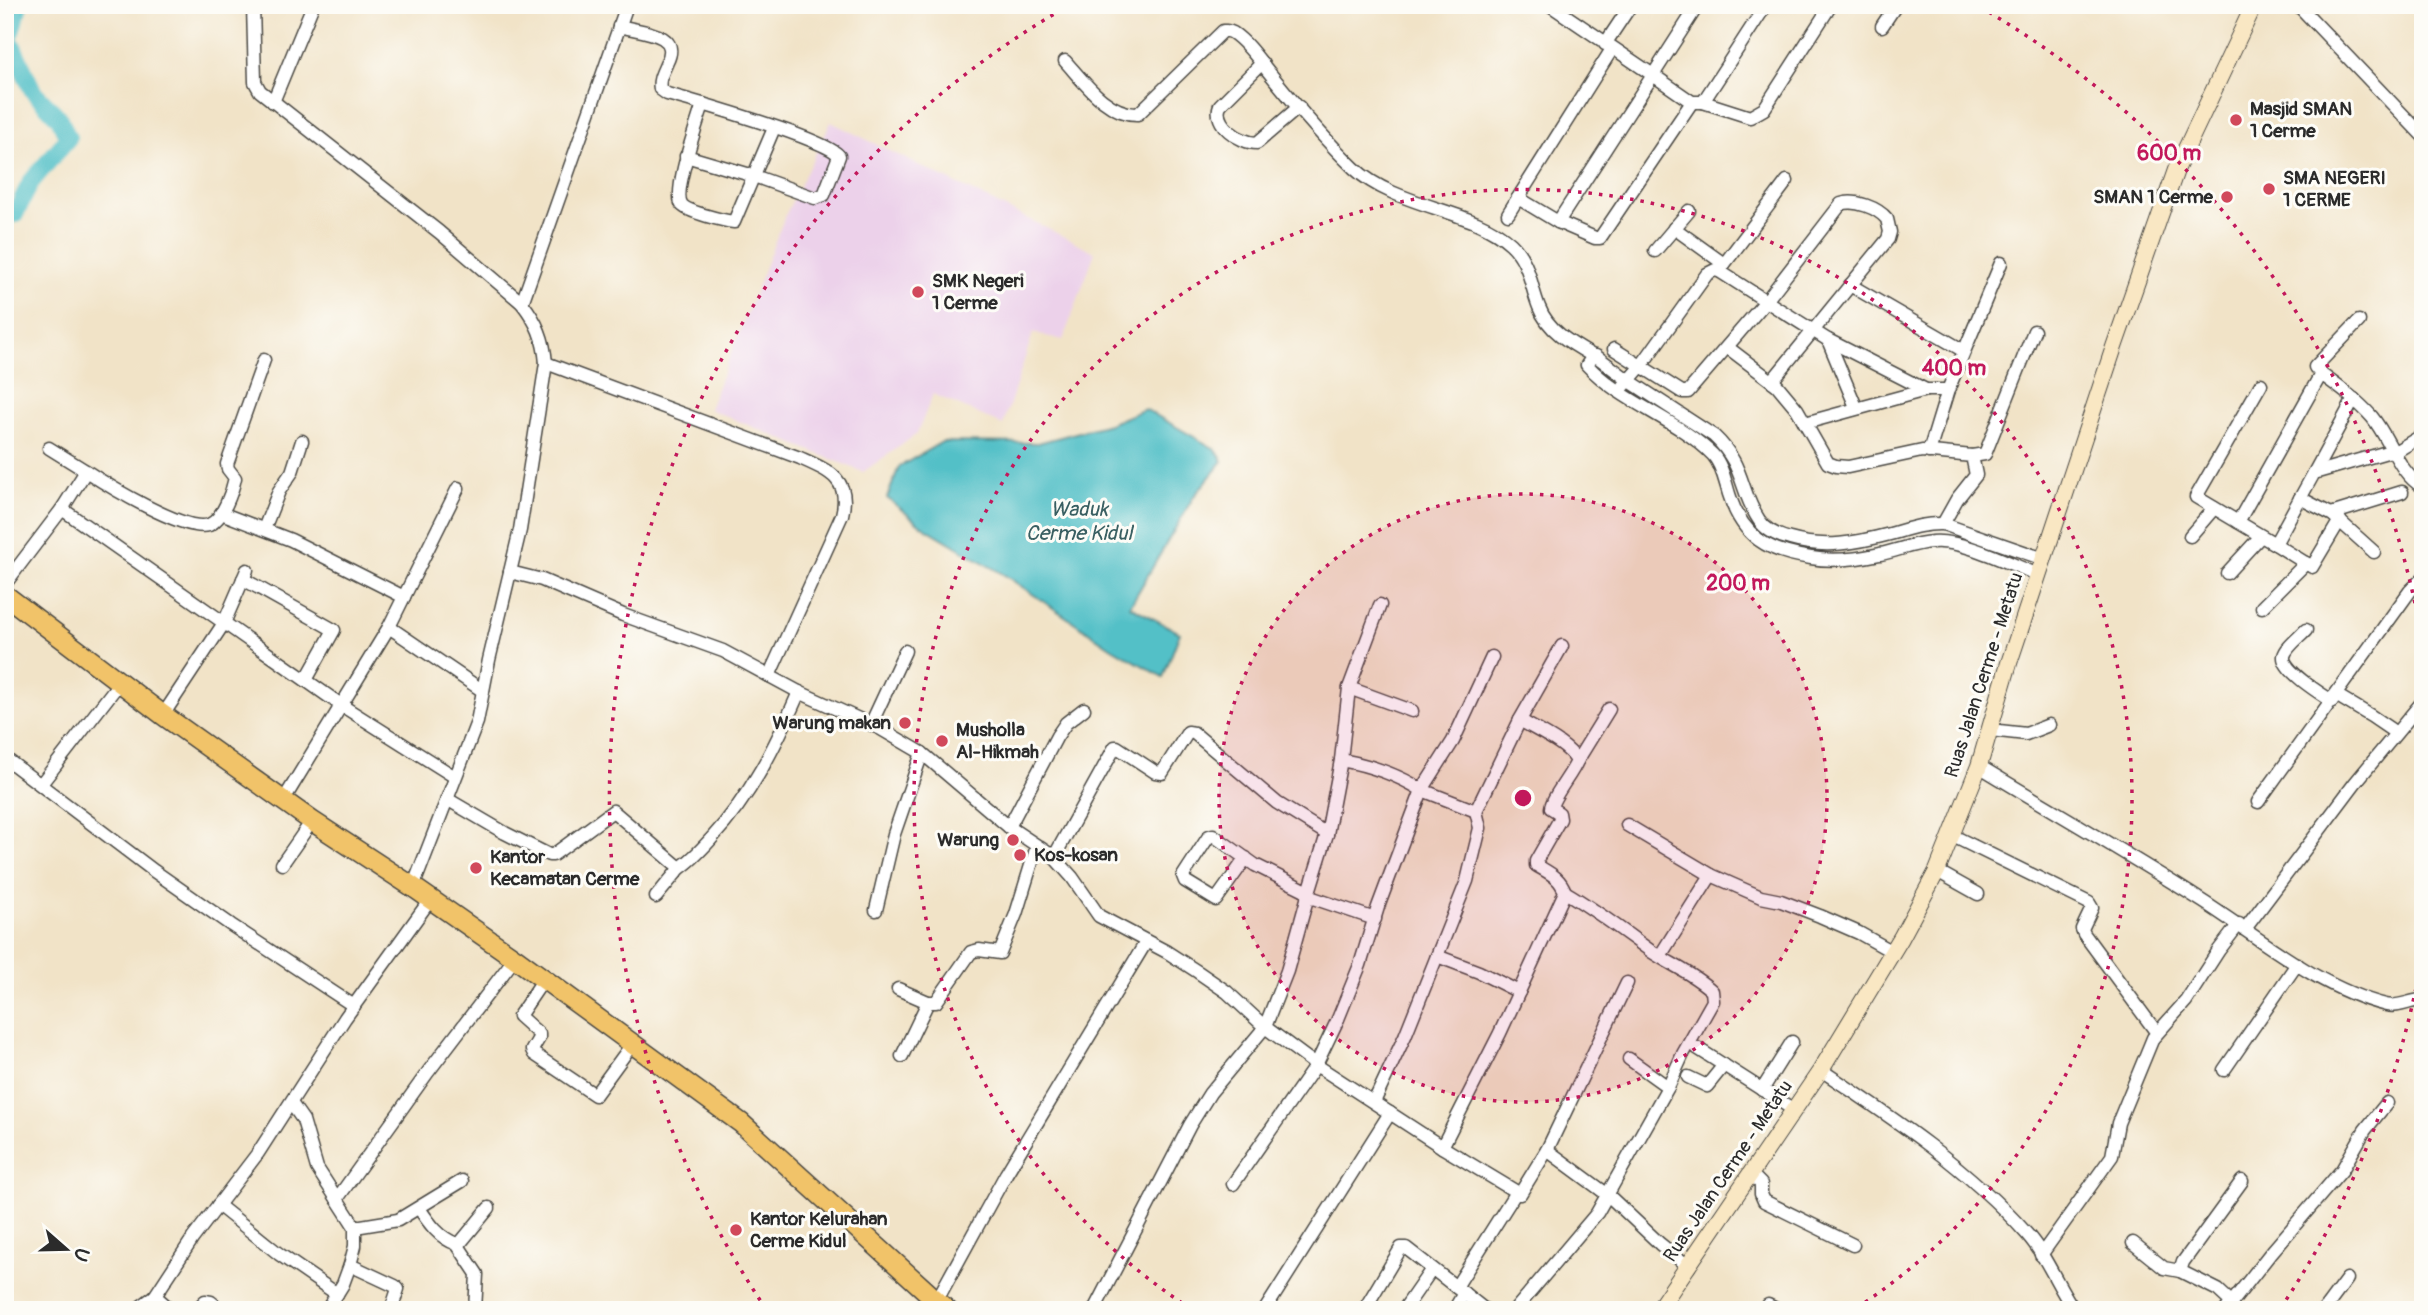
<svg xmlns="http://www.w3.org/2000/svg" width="2428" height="1315" font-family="Pangolin,sans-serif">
<rect width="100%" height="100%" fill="#fdfcf7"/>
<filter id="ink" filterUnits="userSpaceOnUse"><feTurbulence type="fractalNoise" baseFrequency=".0143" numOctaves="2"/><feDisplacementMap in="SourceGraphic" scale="14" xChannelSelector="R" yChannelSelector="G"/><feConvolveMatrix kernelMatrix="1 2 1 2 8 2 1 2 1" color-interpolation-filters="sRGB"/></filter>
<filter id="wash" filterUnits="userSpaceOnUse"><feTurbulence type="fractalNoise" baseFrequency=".00686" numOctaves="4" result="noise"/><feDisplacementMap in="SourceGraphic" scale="28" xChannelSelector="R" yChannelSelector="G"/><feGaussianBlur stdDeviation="1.57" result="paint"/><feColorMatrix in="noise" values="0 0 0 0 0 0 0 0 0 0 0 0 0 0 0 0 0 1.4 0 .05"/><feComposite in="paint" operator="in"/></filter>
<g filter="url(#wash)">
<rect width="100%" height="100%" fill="#f1e3c7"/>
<polygon fill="#ecd1ea" points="831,122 1095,252 1063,340 1033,333 1003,425 933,394 917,434 863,472 709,409 785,216"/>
<polygon fill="#52c0c7" stroke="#3e7679" stroke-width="2" points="1145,409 1215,449 1223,461 1194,496 1130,606 1180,633 1163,677 1112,648 1006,576 922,526 887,498 899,467 942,442 1038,443 1109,424"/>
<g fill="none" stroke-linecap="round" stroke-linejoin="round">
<polyline stroke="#52c0c7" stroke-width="18" points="5,215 15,214 31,182 68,138 59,118 33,91 9,38 19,5"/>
</g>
</g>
<g filter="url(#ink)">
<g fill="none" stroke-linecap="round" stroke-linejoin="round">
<g stroke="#494742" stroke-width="15">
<g id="minor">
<path d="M253 5 255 82 260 91 439 232 522 303C537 322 544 339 546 363L520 530 489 660 477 722 413 887"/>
<polyline points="1550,5 1653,75 1558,222 1595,238 1600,238 1692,102"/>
<polyline points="1698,5 1653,75 1692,102 1703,102 1766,5"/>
<polyline points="2298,5 2423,136"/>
<path d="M619 26C640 32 682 32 667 62 663 72 658 79 660 89L667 94C693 101 830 140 839 156L824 195 815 198 754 176 686 156"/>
<polyline points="1882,26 1896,5"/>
<polyline points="1605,44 1631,5"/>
<path d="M1065 61C1084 82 1107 115 1138 114L1223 31C1228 31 1228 30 1233 33 1249 44 1260 62 1272 76 1298 108 1325 140 1354 168 1396 208 1472 208 1511 244 1530 262 1530 285 1539 307 1548 331 1572 344 1593 356"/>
<path d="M1262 63 1220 105C1212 124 1240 143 1257 143L1299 107"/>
<polyline points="273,102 313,5"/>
<polyline points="1703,102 1750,117 1764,109 1831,5"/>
<path d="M703 104C698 121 672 193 682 205 688 212 724 221 734 222L774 128"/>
<polyline points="1508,214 1518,198"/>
<polyline points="1558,222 1518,198 1612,49"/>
<polyline points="1674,228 1724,264"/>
<polyline points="1655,251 1689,211"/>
<polyline points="1719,271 1787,181"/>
<polyline points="1850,285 1964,351"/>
<polyline points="522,303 627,5"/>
<polyline points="1828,340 1856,407"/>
<polyline points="1727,347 1777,385 1797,409 1828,463 1836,466 1848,467 1922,451 1972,456 1976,475 1957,499 1943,524"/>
<polyline points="1614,349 1682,392 1688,392 1766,301 1719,271 1715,270 1707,274 1641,366 1623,387"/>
<path d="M546 363 800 458C829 471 851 479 842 515L769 676"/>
<polyline points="2321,374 2315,367 2359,321"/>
<path d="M1772 381 1888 239 1890 232 1887 219C1878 208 1855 199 1841 204L1766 301 1828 340 1926 390H1948L1929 452"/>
<polyline points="1948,390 2001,263"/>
<polyline points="1805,423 1926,390"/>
<polyline points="49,448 86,471"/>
<path d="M2394 450 2314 473 2275 544 2238 522 2321 374C2339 387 2357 400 2372 417 2390 439 2399 474 2423 487"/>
<polyline points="2395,452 2423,435"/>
<polyline points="1972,456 1985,454 2034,331"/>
<polyline points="2314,473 2354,399"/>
<polyline points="2300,498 2331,514 2402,492"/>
<polyline points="62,509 341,705 455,777"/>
<polyline points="221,513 291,540 404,597"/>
<polyline points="2334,516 2374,552"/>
<polyline points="2238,522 2196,497 2261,384"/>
<polyline points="264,529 279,491 292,472 302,441"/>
<polyline points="2190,536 2214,508"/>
<polyline points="2275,544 2312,567 2340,520"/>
<polyline points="510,572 542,580 623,615 723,651 799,692 881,729 922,753 1009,827 1054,857 1072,877 1099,916 1167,952 1198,972 1227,992 1265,1027 1316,1065 1442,1147 1520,1194 1547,1150 1627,983"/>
<polyline points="2227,573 2261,536"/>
<path d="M2039 575C2009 564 1963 539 1932 542 1914 543 1897 551 1880 554 1857 559 1834 562 1811 558 1768 552 1742 537 1729 494 1725 481 1722 465 1713 455 1676 418 1622 403 1587 365L1593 356H1596L1628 380 1714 436C1745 465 1739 490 1759 520 1766 531 1778 536 1790 539 1824 549 1856 543 1890 534 1908 529 1924 523 1943 524L2044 559"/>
<polyline points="243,579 334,630 306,680"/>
<path d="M5 584 62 509 86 471C107 485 185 533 209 525 223 519 232 492 235 478L228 469 227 464 264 360"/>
<polyline points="2262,607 2306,563"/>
<polyline points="389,627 483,691"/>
<path d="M2306 630C2300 637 2286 647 2284 656 2282 670 2321 694 2332 701"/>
<polyline points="1349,688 1412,711"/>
<polyline points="2336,695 2371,716 2396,733"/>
<polyline points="163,715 224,623 247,570"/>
<polyline points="1520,720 1562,646"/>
<polyline points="871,724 905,651"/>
<polyline points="1990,730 2026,734 2049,725"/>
<polyline points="5,758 154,871 231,925 354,1006"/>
<polyline points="1577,761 1609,709"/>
<path d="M1979 766C2053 811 2129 854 2202 901 2260 938 2318 988 2386 1005 2399 1008 2410 1000 2423 1000"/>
<polyline points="41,784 120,682"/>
<path d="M447 799 505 833 549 855H553L613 811 680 868C692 860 701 850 711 839 751 796 776 745 799 692"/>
<polyline points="283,801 389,627 458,488"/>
<polyline points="2258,802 2410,591 2423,578"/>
<polyline points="1476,811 1422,790 1453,741 1492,657"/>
<polyline points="1627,825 1711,875 1660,956"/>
<polyline points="1009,827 1057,736 1066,723 1084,709"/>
<polyline points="1951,835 2089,903 2092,908 2082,929 2084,934 2157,1033"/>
<polyline points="1054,857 1115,747 1117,747 1155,772 1162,773 1188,732 1194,733 1277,803 1327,834 1341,760 1349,688 1380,605"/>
<polyline points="1246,858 1216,900 1185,881 1183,876 1209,836 1213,835 1255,865 1309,892 1327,834"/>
<polyline points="282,864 312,821"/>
<polyline points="1937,871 1978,894"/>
<polyline points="1711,875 1761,897 1781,901 1820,916 1859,933 1893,952"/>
<polyline points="1307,896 1375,919"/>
<polyline points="656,897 680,868"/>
<polyline points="876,910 894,834 922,753"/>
<polyline points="2245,929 2355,783 2423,701"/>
<polyline points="1437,956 1479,972 1519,992"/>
<polyline points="544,979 519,1016 539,1034 539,1038 532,1050 534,1054 595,1095 633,1043"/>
<polyline points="898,989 928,1002 936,1002 971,952 979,950 1000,953 1016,914 1037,846"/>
<polyline points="1697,1048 1794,1110"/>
<polyline points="902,1056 928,1002"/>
<polyline points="1629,1059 1668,1087"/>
<path d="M1821 1070C1893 1118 1968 1168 2026 1233 2046 1255 2057 1285 2074 1310"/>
<polyline points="2224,1070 2297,964"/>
<polyline points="1688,1077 1707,1086 1724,1065"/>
<polyline points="1762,1090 1792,1042"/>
<path d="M1374 1102 1405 1036 1467 881 1480 828 1476 811 1520 720C1537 731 1567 743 1577 761 1572 774 1552 797 1551 808L1559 813 1560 819 1536 861V865C1549 873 1560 877 1565 892L1500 1033 1442 1147"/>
<polyline points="291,1103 303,1120 317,1168 355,1227 355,1246 350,1265 343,1284 327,1310"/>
<polyline points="1547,1150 1608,1195 1660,1244 1689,1267"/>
<polyline points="1751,1174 1761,1184 1761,1194 1764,1201 1853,1245"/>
<path d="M1233 1184 1316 1065 1338 1019 1360 965 1378 907 1422 790C1398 775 1369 765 1341 760"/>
<polyline points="337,1199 428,1072 515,958"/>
<polyline points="218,1205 279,1254 337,1294"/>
<path d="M419 1208C429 1223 439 1238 457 1244L461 1242 489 1208"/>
<polyline points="355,1227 398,1220 462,1181"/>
<polyline points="2133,1243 2164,1268 2180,1271 2218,1290 2232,1303"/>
<polyline points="457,1244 477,1274 475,1310"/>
<polyline points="2041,1255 2112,1156 2118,1123 2153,1038 2186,1001 2219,950 2239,924"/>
<polyline points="350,1265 395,1286 398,1289 391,1310"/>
<polyline points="2180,1271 2183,1262 2242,1181"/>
<polyline points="155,1296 171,1310"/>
<polyline points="937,1300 1006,1174 1146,942"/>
<polyline points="1768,1305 1778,1310"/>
<polyline points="1405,1308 1432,1269"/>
<polyline points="136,1310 155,1296 193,1238 258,1153 345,1018 430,900"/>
<polyline points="196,1310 205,1301 211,1302 221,1310"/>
<polyline points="1094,1310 1190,1125 1210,1093 1265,1027 1287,971 1309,892"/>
<polyline points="1265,1310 1390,1113"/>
<polyline points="1364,1310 1401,1248 1406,1248 1456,1287"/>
<polyline points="1454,1310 1464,1293"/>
<polyline points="1485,1310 1456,1287 1516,1192"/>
<path d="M1515 1310 1597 1213 1668 1087 1683 1054 1713 1001 1712 991C1694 974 1672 965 1652 952 1623 931 1596 910 1565 892"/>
<polyline points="2226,1310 2270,1254 2342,1170 2365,1130 2387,1103"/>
<polyline points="2324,1310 2347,1279"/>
</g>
</g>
<g stroke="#494742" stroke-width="18">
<polyline id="secondary" points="1658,1310 1821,1070 1901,938 1937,871 1979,766 2009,663 2114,347 2176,170 2254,5"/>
</g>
<g stroke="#494742" stroke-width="22">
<polyline id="trunk" points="5,595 163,715 312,821 413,887 515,958 741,1123 947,1310"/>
</g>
<use href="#minor" stroke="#fff" stroke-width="12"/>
<use href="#secondary" stroke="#f9e7c3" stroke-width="16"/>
<use href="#trunk" stroke="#f1c369" stroke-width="19"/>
</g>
</g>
<circle cx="1523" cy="798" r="304" fill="#c2185b" fill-opacity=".12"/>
<g fill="none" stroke="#c2185b" stroke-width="3.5" stroke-dasharray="3.5 7">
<circle cx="1523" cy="798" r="304"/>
<path d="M1191 1309A609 609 0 1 1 1855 1309"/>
<path d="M2422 957A913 913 0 0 1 2280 1309M766 1309A913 913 0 0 1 1066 7M1980 7A913 913 0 0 1 2422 639"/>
</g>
<g fill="#d1495b" stroke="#fdfcf7" stroke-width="2.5">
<circle cx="2236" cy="120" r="7"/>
<circle cx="2269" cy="189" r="7"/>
<circle cx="2227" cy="197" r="7"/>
<circle cx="918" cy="292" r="7"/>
<circle cx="905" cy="723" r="7"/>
<circle cx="942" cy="741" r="7"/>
<circle cx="1013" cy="840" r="7"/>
<circle cx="1020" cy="855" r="7"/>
<circle cx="476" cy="868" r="7"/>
<circle cx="736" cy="1230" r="7"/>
</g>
<g text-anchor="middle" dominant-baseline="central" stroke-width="6" stroke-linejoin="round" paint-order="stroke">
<g font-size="19" font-weight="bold" fill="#2b2b2b" stroke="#fdfcf7" text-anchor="start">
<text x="2250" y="109">Masjid SMAN<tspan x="2250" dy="22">1 Cerme</tspan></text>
<text x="2283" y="178">SMA NEGERI<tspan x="2283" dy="22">1 CERME</tspan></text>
<text x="2213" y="197" text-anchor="end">SMAN 1 Cerme</text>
<text x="932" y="281">SMK Negeri<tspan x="932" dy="22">1 Cerme</tspan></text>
<text x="891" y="723" text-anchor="end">Warung makan</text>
<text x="956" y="730">Musholla<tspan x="956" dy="22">Al-Hikmah</tspan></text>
<text x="999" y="840" text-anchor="end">Warung</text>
<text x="1034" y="855">Kos-kosan</text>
<text x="490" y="857">Kantor<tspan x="490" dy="22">Kecamatan Cerme</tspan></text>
<text x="750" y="1219">Kantor Kelurahan<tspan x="750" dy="22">Cerme Kidul</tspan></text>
</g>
<g font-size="19" fill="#2b2b2b" stroke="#fdfcf7">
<text transform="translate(1984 675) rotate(-72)">Ruas Jalan Cerme - Metatu</text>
<text transform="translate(1728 1171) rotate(-56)">Ruas Jalan Cerme - Metatu</text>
</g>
<g font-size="21" font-style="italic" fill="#395f62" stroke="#fdfcf7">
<text x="1079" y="509">Waduk<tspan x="1079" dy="24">Cerme Kidul</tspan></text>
</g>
</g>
<circle cx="1523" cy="798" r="10" fill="#c2185b" stroke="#fdfcf7" stroke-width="3.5"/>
<g font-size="21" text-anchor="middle" font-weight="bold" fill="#c2185b" stroke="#fdfcf7" stroke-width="6" stroke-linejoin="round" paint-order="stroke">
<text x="2169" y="160">600 m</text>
<text x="1954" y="375">400 m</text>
<text x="1738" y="590">200 m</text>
</g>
<rect width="2428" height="1315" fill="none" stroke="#fdfcf7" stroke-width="28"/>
<g transform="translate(66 1249) rotate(110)" stroke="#fdfcf7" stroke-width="5" paint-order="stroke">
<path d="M0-5L12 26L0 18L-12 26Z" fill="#2b2b2b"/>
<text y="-10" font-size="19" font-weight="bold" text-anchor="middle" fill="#2b2b2b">U</text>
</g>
</svg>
